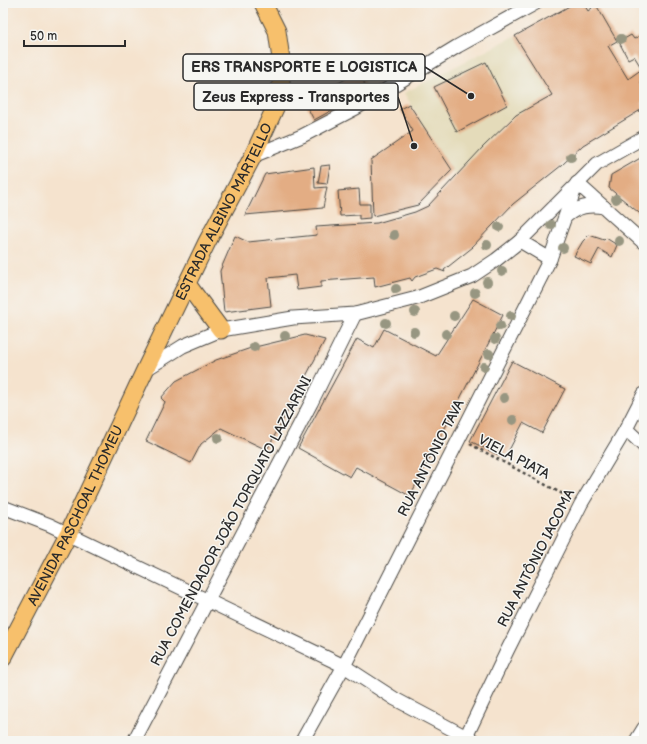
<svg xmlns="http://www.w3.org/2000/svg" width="647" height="744" font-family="'Balsamiq Sans',sans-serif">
<rect width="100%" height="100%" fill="#f6f6f2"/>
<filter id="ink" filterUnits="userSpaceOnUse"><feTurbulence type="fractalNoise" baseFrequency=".025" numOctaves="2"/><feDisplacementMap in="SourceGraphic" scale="8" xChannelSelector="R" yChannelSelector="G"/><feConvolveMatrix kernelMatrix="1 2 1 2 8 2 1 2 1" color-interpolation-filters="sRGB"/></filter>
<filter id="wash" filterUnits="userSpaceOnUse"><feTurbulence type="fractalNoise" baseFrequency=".012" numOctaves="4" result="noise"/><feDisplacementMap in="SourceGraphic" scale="16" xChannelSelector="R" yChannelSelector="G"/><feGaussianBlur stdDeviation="0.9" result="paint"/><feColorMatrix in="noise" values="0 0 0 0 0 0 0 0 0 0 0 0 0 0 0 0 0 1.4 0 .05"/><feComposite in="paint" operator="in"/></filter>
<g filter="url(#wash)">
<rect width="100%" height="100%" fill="#f5e3ce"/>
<polygon fill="#e4dbba" points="515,36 552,95 505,122 455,176 404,93"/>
<g id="blocks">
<g fill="#e3ad84">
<polygon points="575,3 583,3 588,11 592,8 591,6 595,3 617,41 608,46 628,79 642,69 634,56 628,59 619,42 631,35 634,39 643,34 644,78 640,81 644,87 644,101 641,102 644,108 583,145 562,165 513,204 472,247 473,247 444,270 445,272 437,269 415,277 412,281 410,278 375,287 374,277 321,281 321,287 297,290 295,275 268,278 271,306 224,312 220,271 235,236 248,242 317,235 316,227 377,223 415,212 428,206 483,147 516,115 552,95 515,36"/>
<polygon points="486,62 507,105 457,132 434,87"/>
<polygon points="363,70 365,92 314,120 304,101"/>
<polygon points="409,104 452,170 418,205 373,216 371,160 413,131 400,109"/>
<polygon points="644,156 644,217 609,188 611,175"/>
<polygon points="330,165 327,184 318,183 321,166"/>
<polygon points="314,167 315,188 327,187 323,208 245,215 265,174"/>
<polygon points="359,189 360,204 370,204 370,218 359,219 359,215 340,216 338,191"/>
<polygon points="589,235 604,240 606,238 617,245 612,257 599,249 591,264 574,256 583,241"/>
<polygon points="473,299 503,315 410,496 356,467 350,477 298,448 357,339 374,348 384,329 436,356"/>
<polygon points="305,335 325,340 267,450 221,428 201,444 191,463 146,441 165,402 161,398 176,381 216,360 251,348"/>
<polygon points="512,361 565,389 542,433 523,423 505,458 470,441"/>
</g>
</g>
</g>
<g filter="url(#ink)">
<use href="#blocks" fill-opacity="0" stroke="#494743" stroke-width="1"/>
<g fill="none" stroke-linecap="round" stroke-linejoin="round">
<g stroke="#494743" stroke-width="15">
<g id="minor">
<polyline points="253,156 302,136 356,108 458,46 536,3"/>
<path d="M566 216C578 207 588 204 604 207"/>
<polyline points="520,241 550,259"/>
<polyline points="145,370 183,346 221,330 293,318 355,314 417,298 472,276 496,260 520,241 597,164 644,137"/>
<polyline points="626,429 644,446"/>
<polyline points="3,507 50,525 344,666 395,699 474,741"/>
<polyline points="134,741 311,403 355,314"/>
<polyline points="302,741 344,666 550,259 577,183 644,243"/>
<polyline points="464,741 507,651 581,504 626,429 644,394"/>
<polyline points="636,741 644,728"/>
</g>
</g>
<g stroke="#494743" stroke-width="19">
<g id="major">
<polyline points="187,284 221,330"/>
<path id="s1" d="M3 658 68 534 145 370 207 242 253 156 275 108 281 85V59L277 31 263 3"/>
</g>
</g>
<polyline stroke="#494743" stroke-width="2.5" stroke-dasharray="3 3" stroke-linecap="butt" points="470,444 570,498"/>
<use href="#minor" stroke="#fff" stroke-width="13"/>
<use href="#major" stroke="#f7c06c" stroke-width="17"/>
</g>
<g fill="#979681">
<circle cx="621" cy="39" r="5"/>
<circle cx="571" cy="157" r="5"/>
<circle cx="616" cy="199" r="5"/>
<circle cx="551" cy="225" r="5"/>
<circle cx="499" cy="227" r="5"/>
<circle cx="394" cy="235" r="5"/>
<circle cx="619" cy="241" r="5"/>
<circle cx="487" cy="245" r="5"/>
<circle cx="563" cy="248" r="5"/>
<circle cx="502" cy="271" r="5"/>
<circle cx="487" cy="282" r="5"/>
<circle cx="396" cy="289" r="5"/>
<circle cx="475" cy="293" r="5"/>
<circle cx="415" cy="312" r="5"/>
<circle cx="454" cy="316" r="5"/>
<circle cx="511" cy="316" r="5"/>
<circle cx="386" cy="323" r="5"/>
<circle cx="500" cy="326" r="5"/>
<circle cx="414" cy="332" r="5"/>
<circle cx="446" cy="334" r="5"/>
<circle cx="285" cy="336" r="5"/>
<circle cx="495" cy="339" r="5"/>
<circle cx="254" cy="347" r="5"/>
<circle cx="489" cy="354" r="5"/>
<circle cx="484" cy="367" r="5"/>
<circle cx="504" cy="398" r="5"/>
<circle cx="513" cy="420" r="5"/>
<circle cx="218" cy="438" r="5"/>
</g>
</g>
<g text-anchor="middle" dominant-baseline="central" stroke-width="3" stroke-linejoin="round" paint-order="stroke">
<g font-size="14" fill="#2b2b2b" stroke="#f6f6f2">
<text stroke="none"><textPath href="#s1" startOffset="498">ESTRADA ALBINO MARTELLO</textPath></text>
<text transform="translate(514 457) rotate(28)">VIELA PIATA</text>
<text transform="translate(431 458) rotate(-63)">RUA ANTÔNIO TAVA</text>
<text stroke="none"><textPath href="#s1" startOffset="160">AVENIDA PASCHOAL THOMEU</textPath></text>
<text transform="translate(231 521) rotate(-62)">RUA COMENDADOR JOÃO TORQUATO LAZZARINI</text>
<text transform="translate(536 558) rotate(-63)">RUA ANTÔNIO IACOMA</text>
</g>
</g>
<path fill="none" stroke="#2b2b2b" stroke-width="1.5" d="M471 96L425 67M414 146L398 97"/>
<g fill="#2b2b2b" stroke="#f6f6f2" stroke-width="1.5">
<circle cx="471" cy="96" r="4"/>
<circle cx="414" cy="146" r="4"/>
</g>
<g fill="#f6f6f2" stroke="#2b2b2b" stroke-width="1.5">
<rect x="183" y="54" width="242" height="27" rx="4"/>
<rect x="194" y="83" width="204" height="27" rx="4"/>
</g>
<g font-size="15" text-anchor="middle" font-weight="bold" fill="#2b2b2b">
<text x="304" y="72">ERS TRANSPORTE E LOGISTICA</text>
<text x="296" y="102">Zeus Express - Transportes</text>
</g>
<rect width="647" height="744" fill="none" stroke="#f6f6f2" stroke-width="16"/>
<path d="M24 40v6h101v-6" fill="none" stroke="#2b2b2b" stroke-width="2"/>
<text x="30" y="40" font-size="12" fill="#2b2b2b" stroke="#f6f6f2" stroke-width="3" paint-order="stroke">50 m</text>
</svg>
